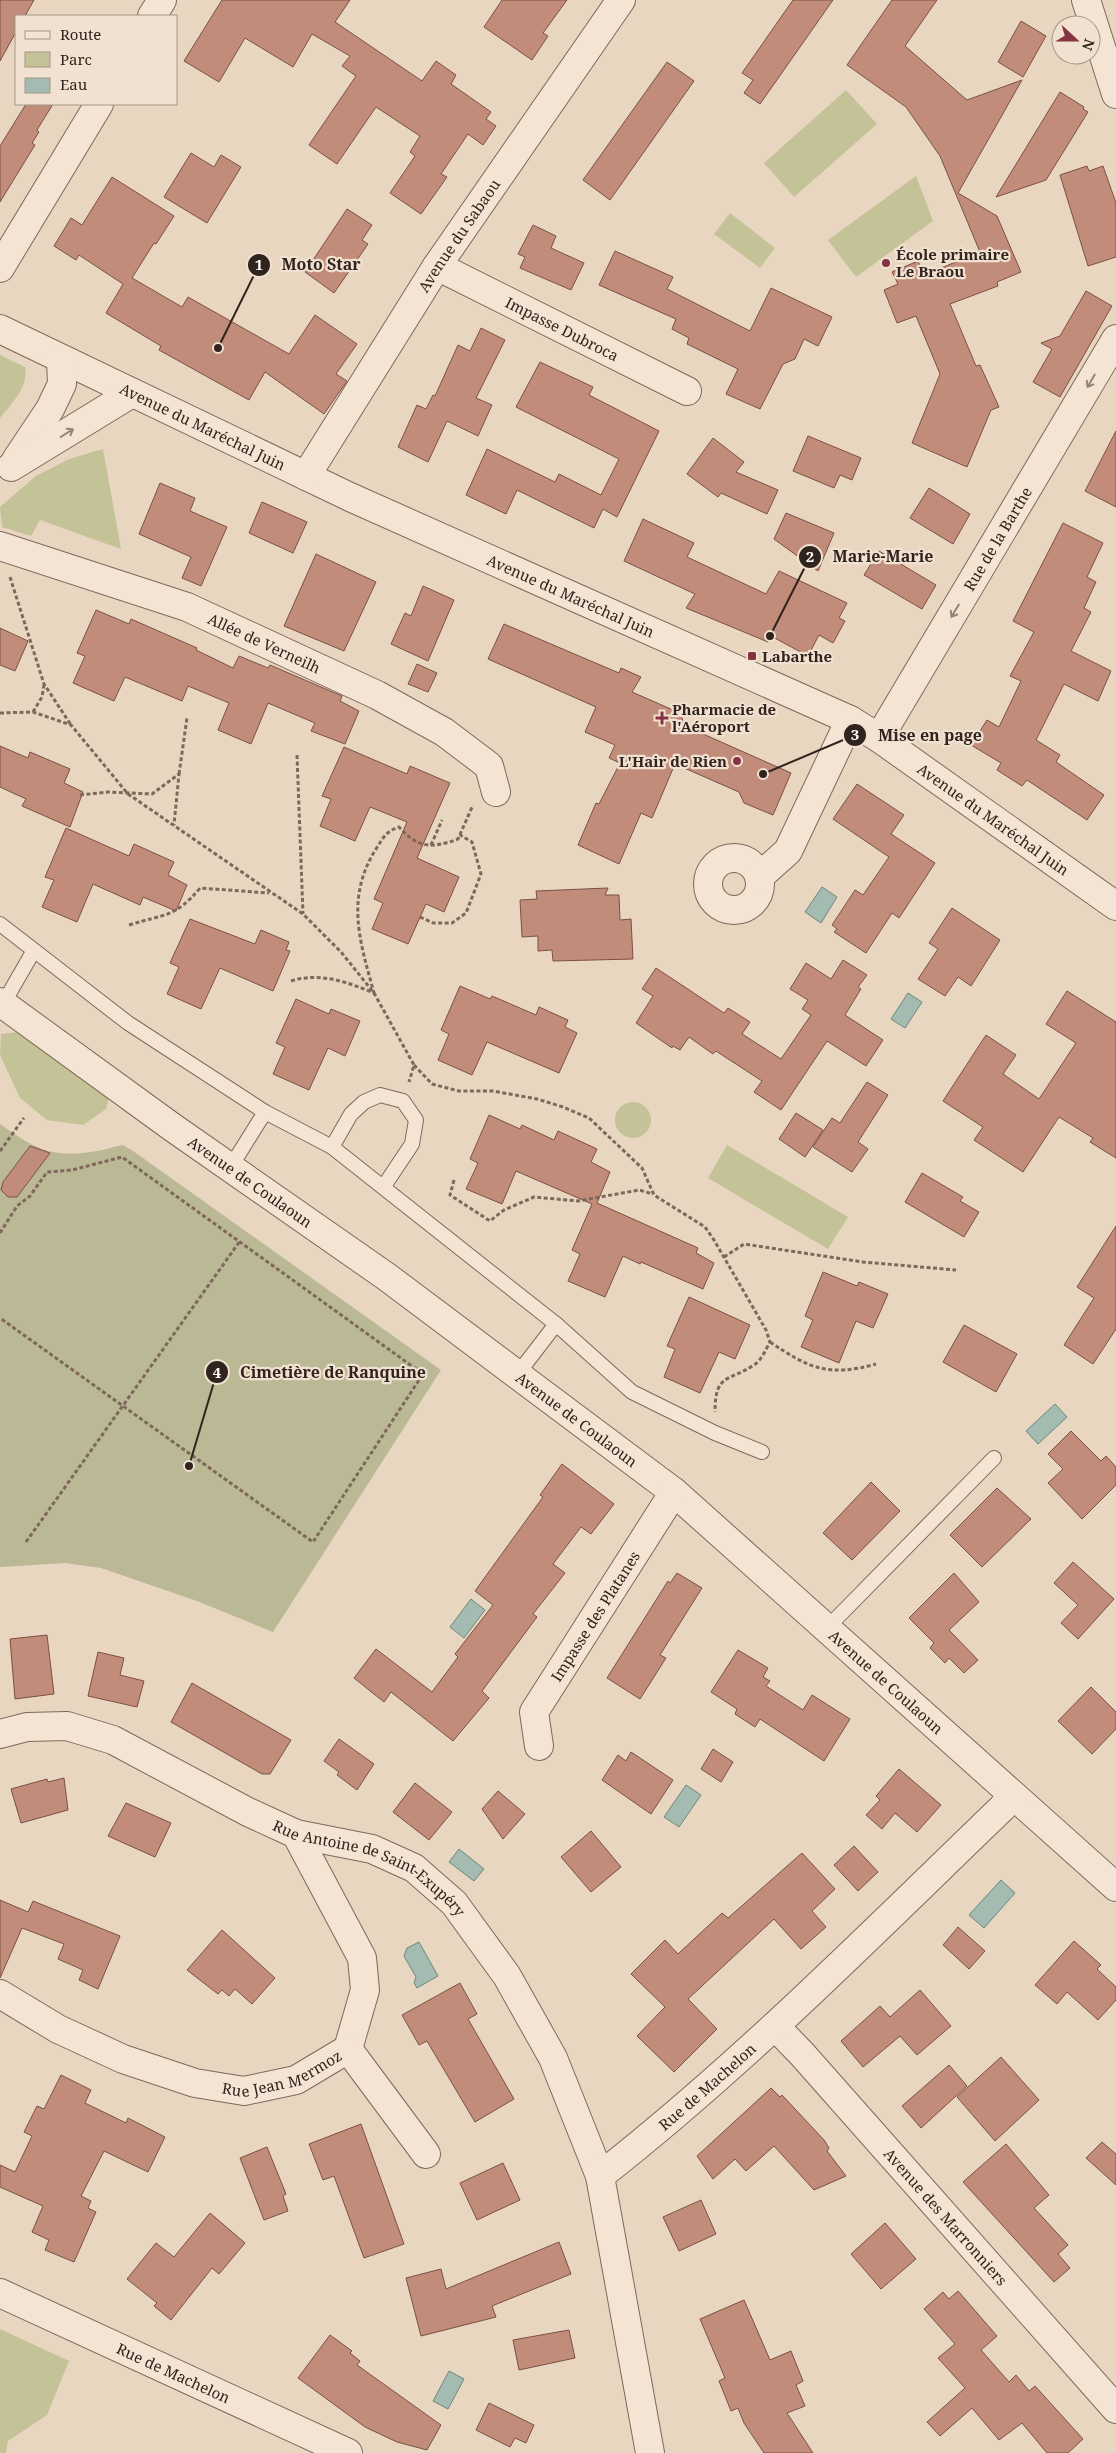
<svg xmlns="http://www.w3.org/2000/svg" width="1116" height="2453" font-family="'Noto Serif',serif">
<rect width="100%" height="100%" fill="#e8d6c1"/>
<g fill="#c4c297">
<polygon points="846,90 877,124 794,197 764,163"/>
<polygon points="916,176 933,221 856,277 828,240"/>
<polygon points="730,213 775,248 760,268 714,234"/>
<path d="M0 355 25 367C29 387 12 403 0 418Z"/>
<polygon points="103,449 121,549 40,520 31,536 2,527 0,507 36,476 69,459"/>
<polygon points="18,1032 109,1097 106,1109 83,1125 47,1120 20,1098 0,1055 1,1034"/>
<circle cx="633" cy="1120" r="18"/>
<polygon points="727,1145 848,1217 828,1249 708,1178"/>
<polygon points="0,2329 69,2361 47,2415 8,2441 6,2453 0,2453"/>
</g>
<path fill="#bab895" d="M0 1124C35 1149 52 1159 97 1151 106 1150 114 1146 123 1145L133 1151 441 1370 273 1632 197 1601 101 1568 65 1563 0 1567Z"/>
<g fill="#a3bbb0" stroke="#6c877c">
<polygon points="822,887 837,897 821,923 805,912"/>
<polygon points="908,993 922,1002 905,1028 891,1019"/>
<polygon points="1055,1404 1067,1417 1038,1444 1026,1431"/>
<polygon points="471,1599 485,1610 464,1638 450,1627"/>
<polygon points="686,1785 701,1795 679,1827 664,1817"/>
<polygon points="459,1849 484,1869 474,1881 449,1862"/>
<polygon points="1001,1880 1015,1893 984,1928 969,1915"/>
<polygon points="419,1942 438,1976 417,1988 414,1983 416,1977 404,1956 407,1948"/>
<polygon points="449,2371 464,2379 448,2409 433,2401"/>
</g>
<g fill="#c28c7b" stroke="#7b5044">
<polygon points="0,0 34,0 25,16 16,16 16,32 0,61"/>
<polygon points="222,0 350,0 335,22 422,81 436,61 456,75 451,84 491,112 486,119 496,126 483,145 468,134 441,174 447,177 421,214 390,193 415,156 410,152 420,136 376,107 337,164 309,145 356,76 342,66 350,56 312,34 293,67 245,38 219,82 184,61"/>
<polygon points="502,0 567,0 543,33 548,36 532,60 484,27"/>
<polygon points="793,0 833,0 760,104 744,93 753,80 742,73"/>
<polygon points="892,0 937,0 905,46 967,100 1022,80 958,193 997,216 1021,272 997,282 998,286 950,304 976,366 980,365 999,407 991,410 967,467 912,443 940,374 916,316 897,323 884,290 898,284 892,272 918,261 924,275 980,252 940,156 906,107 847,65"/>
<polygon points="1021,21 1046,36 1023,77 998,62"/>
<polygon points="667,62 694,81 610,200 583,180"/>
<polygon points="1060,92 1084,107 1083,109 1088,112 1046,180 996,197"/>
<polygon points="26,104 53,104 37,130 39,132 32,143 35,145 0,202 0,146"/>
<polygon points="191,153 214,167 221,155 241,167 207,223 164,197"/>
<polygon points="1087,166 1089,171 1103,166 1116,203 1116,257 1088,266 1060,175"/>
<polygon points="112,177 174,216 156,244 154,243 132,278 182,307 188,297 289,354 315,315 357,344 336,374 347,381 324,414 265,372 249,400 159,350 161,346 106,313 123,284 79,255 76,260 54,246 71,218 82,225"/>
<polygon points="347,209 372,225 362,240 368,244 334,293 305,272"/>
<polygon points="533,225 556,236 551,248 584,263 571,290 520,268 525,257 518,254"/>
<polygon points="615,251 673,277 667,289 750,331 771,288 832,317 818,346 804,339 795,359 783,364 760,409 726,394 738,369 687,344 689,338 672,329 676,319 599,285"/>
<polygon points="1086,291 1112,306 1060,397 1033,382 1052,349 1041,343 1060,336"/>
<polygon points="481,328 505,340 476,398 492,405 478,436 447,421 428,462 398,447 417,405 426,409 433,395 435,396 458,345 470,351"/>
<polygon points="540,362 593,387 589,395 659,431 617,517 603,509 594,528 517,490 506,514 466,495 487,449 555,482 559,474 601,495 619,459 516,407"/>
<polygon points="1116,431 1116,507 1085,491"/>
<polygon points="808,436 861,458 852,480 840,475 834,488 793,471"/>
<polygon points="713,438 744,462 736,472 778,490 767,514 721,493 718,497 687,474"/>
<polygon points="160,483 195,498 190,511 227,527 201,586 182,578 191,557 139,534"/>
<polygon points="929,488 970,514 953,544 910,518"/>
<polygon points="262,502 307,522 293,553 249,533"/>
<polygon points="786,513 834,533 818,571 774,539"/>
<polygon points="643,519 694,543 687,557 766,594 779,571 847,603 839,618 845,621 833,643 819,635 808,656 771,636 768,642 686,608 695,594 624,561"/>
<polygon points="1063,523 1103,543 1087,577 1096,582 1084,608 1091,612 1071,651 1111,671 1098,701 1064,684 1036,740 1060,755 1056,762 1104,795 1087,820 1027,780 1022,786 997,770 1001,763 971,745 987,720 999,727 1021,681 1010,676 1034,632 1013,621"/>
<polygon points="879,551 936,585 922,609 864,575"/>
<polygon points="316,554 376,582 344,651 284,626"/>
<polygon points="423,586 454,600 428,661 391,644 405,613 411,616"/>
<polygon points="96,610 129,624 131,619 197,648 196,650 233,668 239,656 268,668 270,665 342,696 340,701 359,711 345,744 311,731 315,723 268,703 251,744 218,730 229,703 188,686 182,701 125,677 114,701 73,683 85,656 77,653"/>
<polygon points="504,624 619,673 621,668 641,677 632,692 680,713 685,726 791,773 773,815 744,803 739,792 675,764 652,818 641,813 619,864 578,845 596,803 599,804 620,763 609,758 615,745 585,732 596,707 488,659"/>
<polygon points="0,628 28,641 15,671 0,665"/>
<polygon points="417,664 437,673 428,692 408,684"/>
<polygon points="0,746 28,758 30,752 70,769 64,783 83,792 70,827 22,806 26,799 0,787"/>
<polygon points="344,747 407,774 410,766 450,783 417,858 459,877 444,912 426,904 408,944 372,929 383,903 374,899 407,822 370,807 355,841 320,826 331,799 322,796"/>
<polygon points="857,784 904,815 891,834 935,863 899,918 892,913 866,953 834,932 837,929 832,925 855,890 863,895 889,857 833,819"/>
<polygon points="66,828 129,856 134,844 174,862 168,875 187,885 176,911 143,897 140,905 93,884 77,922 42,907 54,880 45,877"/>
<polygon points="608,888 605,895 619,895 620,920 631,919 633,959 553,961 552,950 538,951 538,936 522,937 520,900 537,899 536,891"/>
<polygon points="952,908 1000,940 971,986 958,977 945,996 918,979 938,949 929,943"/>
<polygon points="190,919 255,944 261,930 289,942 286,950 290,951 273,991 220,968 201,1009 167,994 179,967 170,963"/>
<polygon points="843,960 867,975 858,987 861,989 845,1015 883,1040 866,1066 827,1041 781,1110 754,1092 762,1081 716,1051 713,1054 689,1037 680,1050 673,1046 672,1048 636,1023 653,996 642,989 656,968 724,1013 728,1008 750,1022 742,1034 781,1059 811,1015 802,1009 808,1000 790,989 806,963 831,979"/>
<polygon points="460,986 490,999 492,996 536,1015 539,1007 568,1020 565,1027 577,1033 559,1073 487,1042 472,1075 438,1060 449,1034 441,1030"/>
<polygon points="1067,991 1116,1022 1116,1158 1090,1142 1093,1138 1059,1117 1023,1172 974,1140 983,1127 943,1101 986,1035 1016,1055 1003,1074 1039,1099 1076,1043 1046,1024"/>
<polygon points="296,999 329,1014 331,1009 360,1021 345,1056 328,1048 309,1090 273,1074 285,1047 276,1043"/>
<polygon points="867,1082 888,1095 858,1142 868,1149 852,1172 813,1147 832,1118 840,1123"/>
<polygon points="796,1113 823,1130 805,1157 779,1139"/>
<polygon points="489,1115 520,1129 522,1125 554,1140 558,1131 597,1149 591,1162 610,1172 597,1203 698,1248 696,1253 714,1263 703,1289 641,1262 640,1264 623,1256 605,1297 568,1281 580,1254 572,1250 592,1204 516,1171 502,1204 466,1189 478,1163 470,1159"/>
<polygon points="30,1146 50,1153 17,1197 8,1197 1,1190 3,1182"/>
<polygon points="922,1173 963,1197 960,1201 979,1212 964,1237 905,1202"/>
<polygon points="1116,1226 1116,1329 1093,1364 1064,1345 1094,1298 1077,1287"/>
<polygon points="823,1272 857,1286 859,1282 888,1294 873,1328 856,1321 839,1363 801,1347 813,1320 805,1316"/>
<polygon points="689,1297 750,1325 735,1359 719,1352 700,1393 664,1377 675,1349 667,1346"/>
<polygon points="964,1325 1017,1354 996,1392 943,1362"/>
<polygon points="1071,1431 1101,1461 1106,1456 1116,1467 1116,1485 1082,1519 1048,1483 1063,1469 1048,1454"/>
<polygon points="562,1464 614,1504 591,1534 581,1527 553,1564 565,1573 533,1614 537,1617 482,1691 489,1698 453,1741 391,1692 384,1702 354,1678 376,1649 432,1692 458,1657 455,1654 493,1605 475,1591 543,1497 540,1495"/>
<polygon points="871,1482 900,1511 852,1560 823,1533"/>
<polygon points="997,1488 1031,1519 982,1567 950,1535"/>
<polygon points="1073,1562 1114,1599 1078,1639 1061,1623 1078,1605 1054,1583"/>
<polygon points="677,1573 702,1588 660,1655 666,1658 640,1699 607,1678 668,1581 670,1583"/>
<polygon points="954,1573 979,1602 949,1630 978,1660 964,1673 949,1658 945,1663 930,1648 934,1643 909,1618"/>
<polygon points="47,1635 54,1694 15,1699 10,1639"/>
<polygon points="738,1650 768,1668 763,1677 770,1681 766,1686 803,1710 812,1695 850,1719 824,1761 760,1719 755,1727 735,1714 737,1709 711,1692"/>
<polygon points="98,1652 124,1658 120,1675 144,1681 137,1707 88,1696"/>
<polygon points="192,1683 291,1740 270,1774 262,1774 171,1722"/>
<polygon points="1091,1687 1116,1712 1116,1729 1092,1754 1058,1721"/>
<polygon points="339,1739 374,1764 357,1790 337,1775 339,1772 324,1761"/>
<polygon points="713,1749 733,1762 721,1782 701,1769"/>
<polygon points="631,1752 673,1780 651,1814 602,1780 618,1755 626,1761"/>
<polygon points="899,1769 941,1805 917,1832 895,1813 882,1829 866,1815 880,1800 876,1796"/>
<polygon points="64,1778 68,1810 21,1823 11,1789 47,1779 48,1782"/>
<polygon points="415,1783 452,1812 429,1840 393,1812"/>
<polygon points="498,1791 525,1814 503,1839 482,1809"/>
<polygon points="126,1803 171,1823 155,1857 108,1836"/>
<polygon points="591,1831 621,1867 591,1892 561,1857"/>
<polygon points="854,1846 878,1872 858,1891 834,1865"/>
<polygon points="802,1853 835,1889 812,1911 826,1927 801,1949 774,1919 688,1999 717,2029 674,2072 637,2036 665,2007 631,1974 665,1940 678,1954 722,1913 728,1918"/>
<polygon points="0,1900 28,1912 33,1901 120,1936 98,1989 79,1980 83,1970 58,1959 64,1944 22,1928 0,1978"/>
<polygon points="958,1927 985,1951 969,1969 943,1945"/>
<polygon points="222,1930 275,1978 252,2004 235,1989 229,1996 222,1990 218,1994 187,1970"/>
<polygon points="1074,1941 1101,1965 1097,1969 1116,1987 1116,2000 1098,2020 1067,1992 1057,2004 1035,1985"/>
<polygon points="460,1983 477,2014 468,2019 514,2099 475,2122 427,2041 419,2045 402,2015"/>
<polygon points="920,1990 951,2026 917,2055 900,2036 863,2067 841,2041 880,2006 890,2017"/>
<polygon points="1001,2057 1039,2100 995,2141 957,2097"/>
<polygon points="949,2065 967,2086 921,2128 902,2106"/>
<polygon points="61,2075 91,2090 85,2103 126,2123 128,2118 165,2137 148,2172 104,2151 81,2196 91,2201 88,2208 96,2212 74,2262 45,2250 49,2240 32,2232 43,2206 0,2187 0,2165 15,2172 32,2136 24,2132 37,2106 44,2109"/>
<polygon points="771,2088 780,2097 782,2095 824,2140 829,2148 827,2151 846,2176 814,2190 774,2146 746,2171 735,2159 713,2179 697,2156"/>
<polygon points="361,2124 404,2244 364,2258 334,2176 323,2180 309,2144"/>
<polygon points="1102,2142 1116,2154 1116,2185 1086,2158"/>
<polygon points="1006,2144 1049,2195 1034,2208 1068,2245 1058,2254 1070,2268 1054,2282 963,2182"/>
<polygon points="267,2147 286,2194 283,2196 288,2211 264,2220 240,2158"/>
<polygon points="503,2163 520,2200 477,2220 460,2183"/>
<polygon points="701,2200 716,2234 679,2251 663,2217"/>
<polygon points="210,2213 245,2243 219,2274 212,2268 171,2320 154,2306 157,2303 127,2279 156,2243 174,2257"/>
<polygon points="885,2223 916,2259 881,2289 851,2254"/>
<polygon points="559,2242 571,2274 492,2306 496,2317 421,2336 406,2278 441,2269 446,2289"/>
<polygon points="958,2291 997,2336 981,2350 1009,2382 1016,2375 1029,2391 1035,2386 1083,2439 1068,2453 1047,2453 1022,2423 999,2440 972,2408 940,2436 927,2422 965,2388 938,2358 955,2344 924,2309 943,2292 949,2299"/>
<polygon points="744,2300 770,2360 791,2351 803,2381 796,2385 805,2406 787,2413 813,2453 764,2453 744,2423 738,2408 731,2411 719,2381 725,2378 700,2319"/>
<polygon points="569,2330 575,2358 519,2370 513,2340"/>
<polygon points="330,2335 352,2351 350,2353 360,2361 357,2365 441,2425 427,2450 397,2442 365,2427 298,2378"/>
<polygon points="489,2403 534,2425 526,2443 515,2438 510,2447 476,2430"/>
</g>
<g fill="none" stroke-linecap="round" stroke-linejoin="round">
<g stroke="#7f685b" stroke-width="16">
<g id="lane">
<polyline points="0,924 128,1023 265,1112 332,1147 556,1324 632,1392 715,1433 762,1452"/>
<polyline points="3,1004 33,952"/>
<polyline points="332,1147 351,1114 364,1102 380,1095 403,1101 416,1120 412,1144 384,1186"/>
<polyline points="230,1168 265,1112"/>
<polyline points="516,1376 556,1324"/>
<polyline points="826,1629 994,1458"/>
</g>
</g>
<g stroke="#7f685b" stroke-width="30">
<g id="street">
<polyline points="1086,0 1116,94"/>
<polyline points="152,16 162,0"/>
<path id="s1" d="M437 266 687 391"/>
<polyline points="0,268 99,104"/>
<path id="s2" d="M0 329 350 497 850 720 879 738 1116 906"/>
<polyline points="16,460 50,409 62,384 61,360"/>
<polyline points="11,467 132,393"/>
<path id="s3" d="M306 476 437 266 621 0"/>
<path id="s4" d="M0 546 187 607 377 695 444 732 489 766 496 792"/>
<path id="s5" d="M879 738 1116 339"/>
<circle cx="734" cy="884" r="26"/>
<polyline points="759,877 788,851 850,720"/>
<path id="s6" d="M0 1002 172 1127 387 1277 674 1492 1116 1887"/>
<path id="s7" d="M0 1734 27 1727 67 1726 113 1740 248 1812 296 1834 372 1849 414 1868 454 1903 507 1976 553 2058 600 2176"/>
<path id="s8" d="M539 1746 534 1712 674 1492"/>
<path id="s9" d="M0 1994 58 2029 123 2059 195 2083 244 2091 296 2080 348 2049 365 1990 362 1958 296 1834"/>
<path id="s10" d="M775 2026 802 2054 1116 2409"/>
<polyline points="348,2049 426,2154"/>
<path id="s11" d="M0 2293 348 2453"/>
<path id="s12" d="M650 2453 600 2176C743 2064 871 1934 1002 1808L1012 1796"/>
</g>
</g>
<g stroke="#7f685b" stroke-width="3" stroke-dasharray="4 2.5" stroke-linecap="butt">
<polyline points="10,577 44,684 71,725"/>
<polyline points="33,712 42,697 44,685"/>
<polyline points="0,713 33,712 71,725 128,794 303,914 341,952 374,993 414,1065 409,1082"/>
<polyline points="297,755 303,914"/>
<polyline points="179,774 187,718"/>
<polyline points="80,795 108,792 152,794 179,774 174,825"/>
<polyline points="431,845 442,820"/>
<polyline points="420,917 433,923 452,923 466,913 481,874 472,842 460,835"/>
<path d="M129 925C164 914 175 918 200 888L269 893"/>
<path d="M291 981C320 972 347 982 374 993 360 942 345 898 376 849 383 838 386 831 399 827 418 848 431 849 458 839L473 805"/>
<path d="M414 1065 432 1084 459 1091H493L537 1099 563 1107 589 1118 642 1168 654 1195 705 1227 714 1240 766 1330 770 1342C766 1349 761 1361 754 1365 728 1382 715 1373 715 1412"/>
<polyline points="0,1151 24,1118"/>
<polyline points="454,1180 450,1195 490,1221 504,1210 534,1197 578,1201 639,1190 653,1194"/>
<polyline points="0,1233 17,1206 30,1196 47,1172 72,1170 122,1157 423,1374 313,1542 0,1318"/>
<polyline points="724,1257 744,1244 863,1262 956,1270"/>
<path d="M770 1342C810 1369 829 1377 876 1364"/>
<polyline points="26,1542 240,1241"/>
</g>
<use href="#lane" stroke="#f4e4d3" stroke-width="14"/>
<use href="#street" stroke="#f4e4d3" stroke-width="28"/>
</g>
<defs><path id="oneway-shaft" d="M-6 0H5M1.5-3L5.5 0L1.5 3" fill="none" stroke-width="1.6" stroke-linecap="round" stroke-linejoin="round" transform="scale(1.25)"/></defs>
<g stroke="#928478">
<use href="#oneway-shaft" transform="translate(1091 381) rotate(120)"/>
<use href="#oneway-shaft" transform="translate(67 433) rotate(-32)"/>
<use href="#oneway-shaft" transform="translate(955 611) rotate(121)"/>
</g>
<g fill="#873242" stroke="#f0e1d0" stroke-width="2">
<circle cx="886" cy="263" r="5"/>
<rect x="747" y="651" width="10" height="10" rx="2.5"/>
<path d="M659.5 710.5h5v5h5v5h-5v5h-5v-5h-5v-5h5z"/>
<circle cx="737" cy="761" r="5"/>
</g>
<g text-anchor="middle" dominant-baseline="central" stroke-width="4.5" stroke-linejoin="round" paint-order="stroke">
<g font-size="15" fill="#31231d" stroke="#f0e1d0">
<text stroke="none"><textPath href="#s3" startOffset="285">Avenue du Sabaou</textPath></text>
<text stroke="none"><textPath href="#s1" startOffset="140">Impasse Dubroca</textPath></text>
<text stroke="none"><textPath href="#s2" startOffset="225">Avenue du Maréchal Juin</textPath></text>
<text stroke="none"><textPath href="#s5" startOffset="232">Rue de la Barthe</textPath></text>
<text stroke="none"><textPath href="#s2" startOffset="630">Avenue du Maréchal Juin</textPath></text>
<text stroke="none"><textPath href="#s4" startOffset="282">Allée de Verneilh</textPath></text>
<text stroke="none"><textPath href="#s2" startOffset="1110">Avenue du Maréchal Juin</textPath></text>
<text stroke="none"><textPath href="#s6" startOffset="308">Avenue de Coulaoun</textPath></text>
<text stroke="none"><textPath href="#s6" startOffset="712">Avenue de Coulaoun</textPath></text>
<text stroke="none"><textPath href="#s8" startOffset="148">Impasse des Platanes</textPath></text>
<text stroke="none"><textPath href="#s6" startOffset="1118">Avenue de Coulaoun</textPath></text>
<text stroke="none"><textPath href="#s7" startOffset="405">Rue Antoine de Saint-Exupéry</textPath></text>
<text stroke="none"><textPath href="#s9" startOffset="306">Rue Jean Mermoz</textPath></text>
<text stroke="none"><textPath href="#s12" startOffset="421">Rue de Machelon</textPath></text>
<text stroke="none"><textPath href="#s10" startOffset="256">Avenue des Marronniers</textPath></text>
<text stroke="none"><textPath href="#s11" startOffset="191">Rue de Machelon</textPath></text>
</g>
<g font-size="15" font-weight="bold" fill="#31231d" stroke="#f0e1d0" text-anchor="start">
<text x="896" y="254">École primaire<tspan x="896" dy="17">Le Braou</tspan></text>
<text x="762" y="656">Labarthe</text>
<text x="672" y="709">Pharmacie de<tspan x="672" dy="17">l'Aéroport</tspan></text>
<text x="727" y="761" text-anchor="end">L'Hair de Rien</text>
</g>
</g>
<path fill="none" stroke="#31231d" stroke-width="2" d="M218 348L259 265M770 636L810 557M763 774L855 735M189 1466L217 1372"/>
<g fill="#31231d" stroke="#f0e1d0" stroke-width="2">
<circle cx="218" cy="348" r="5"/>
<circle cx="770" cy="636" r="5"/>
<circle cx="763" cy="774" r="5"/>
<circle cx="189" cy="1466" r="5"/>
<circle cx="259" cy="265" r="12"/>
<circle cx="810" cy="557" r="12"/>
<circle cx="855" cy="735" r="12"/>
<circle cx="217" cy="1372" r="12"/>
</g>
<g font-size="15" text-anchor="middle" font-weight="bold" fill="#fff">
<text x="259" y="270">1</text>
<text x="810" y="562">2</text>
<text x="855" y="740">3</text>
<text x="217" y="1378">4</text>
</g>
<g font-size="16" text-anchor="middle" font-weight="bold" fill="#31231d" stroke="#f0e1d0" stroke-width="4.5" stroke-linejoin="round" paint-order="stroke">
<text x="321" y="270">Moto Star</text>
<text x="883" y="562">Marie-Marie</text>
<text x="930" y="741">Mise en page</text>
<text x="333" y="1378">Cimetière de Ranquine</text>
</g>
<rect x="15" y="15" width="162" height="90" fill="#f0e1d0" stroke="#a49588"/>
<rect x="25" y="31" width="25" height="8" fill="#f4e4d3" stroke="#a49588"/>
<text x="60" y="40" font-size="15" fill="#31231d">Route</text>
<rect x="25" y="52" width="25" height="15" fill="#c4c297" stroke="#a49588"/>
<text x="60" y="65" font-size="15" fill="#31231d">Parc</text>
<rect x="25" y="78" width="25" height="15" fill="#a3bbb0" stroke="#a49588"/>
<text x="60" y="90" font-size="15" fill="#31231d">Eau</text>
<g transform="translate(1076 40) rotate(111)"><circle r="24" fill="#f0e1d0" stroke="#a49588"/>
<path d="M0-4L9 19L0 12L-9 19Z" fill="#873242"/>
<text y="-8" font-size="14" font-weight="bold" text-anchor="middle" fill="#31231d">N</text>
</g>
</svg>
